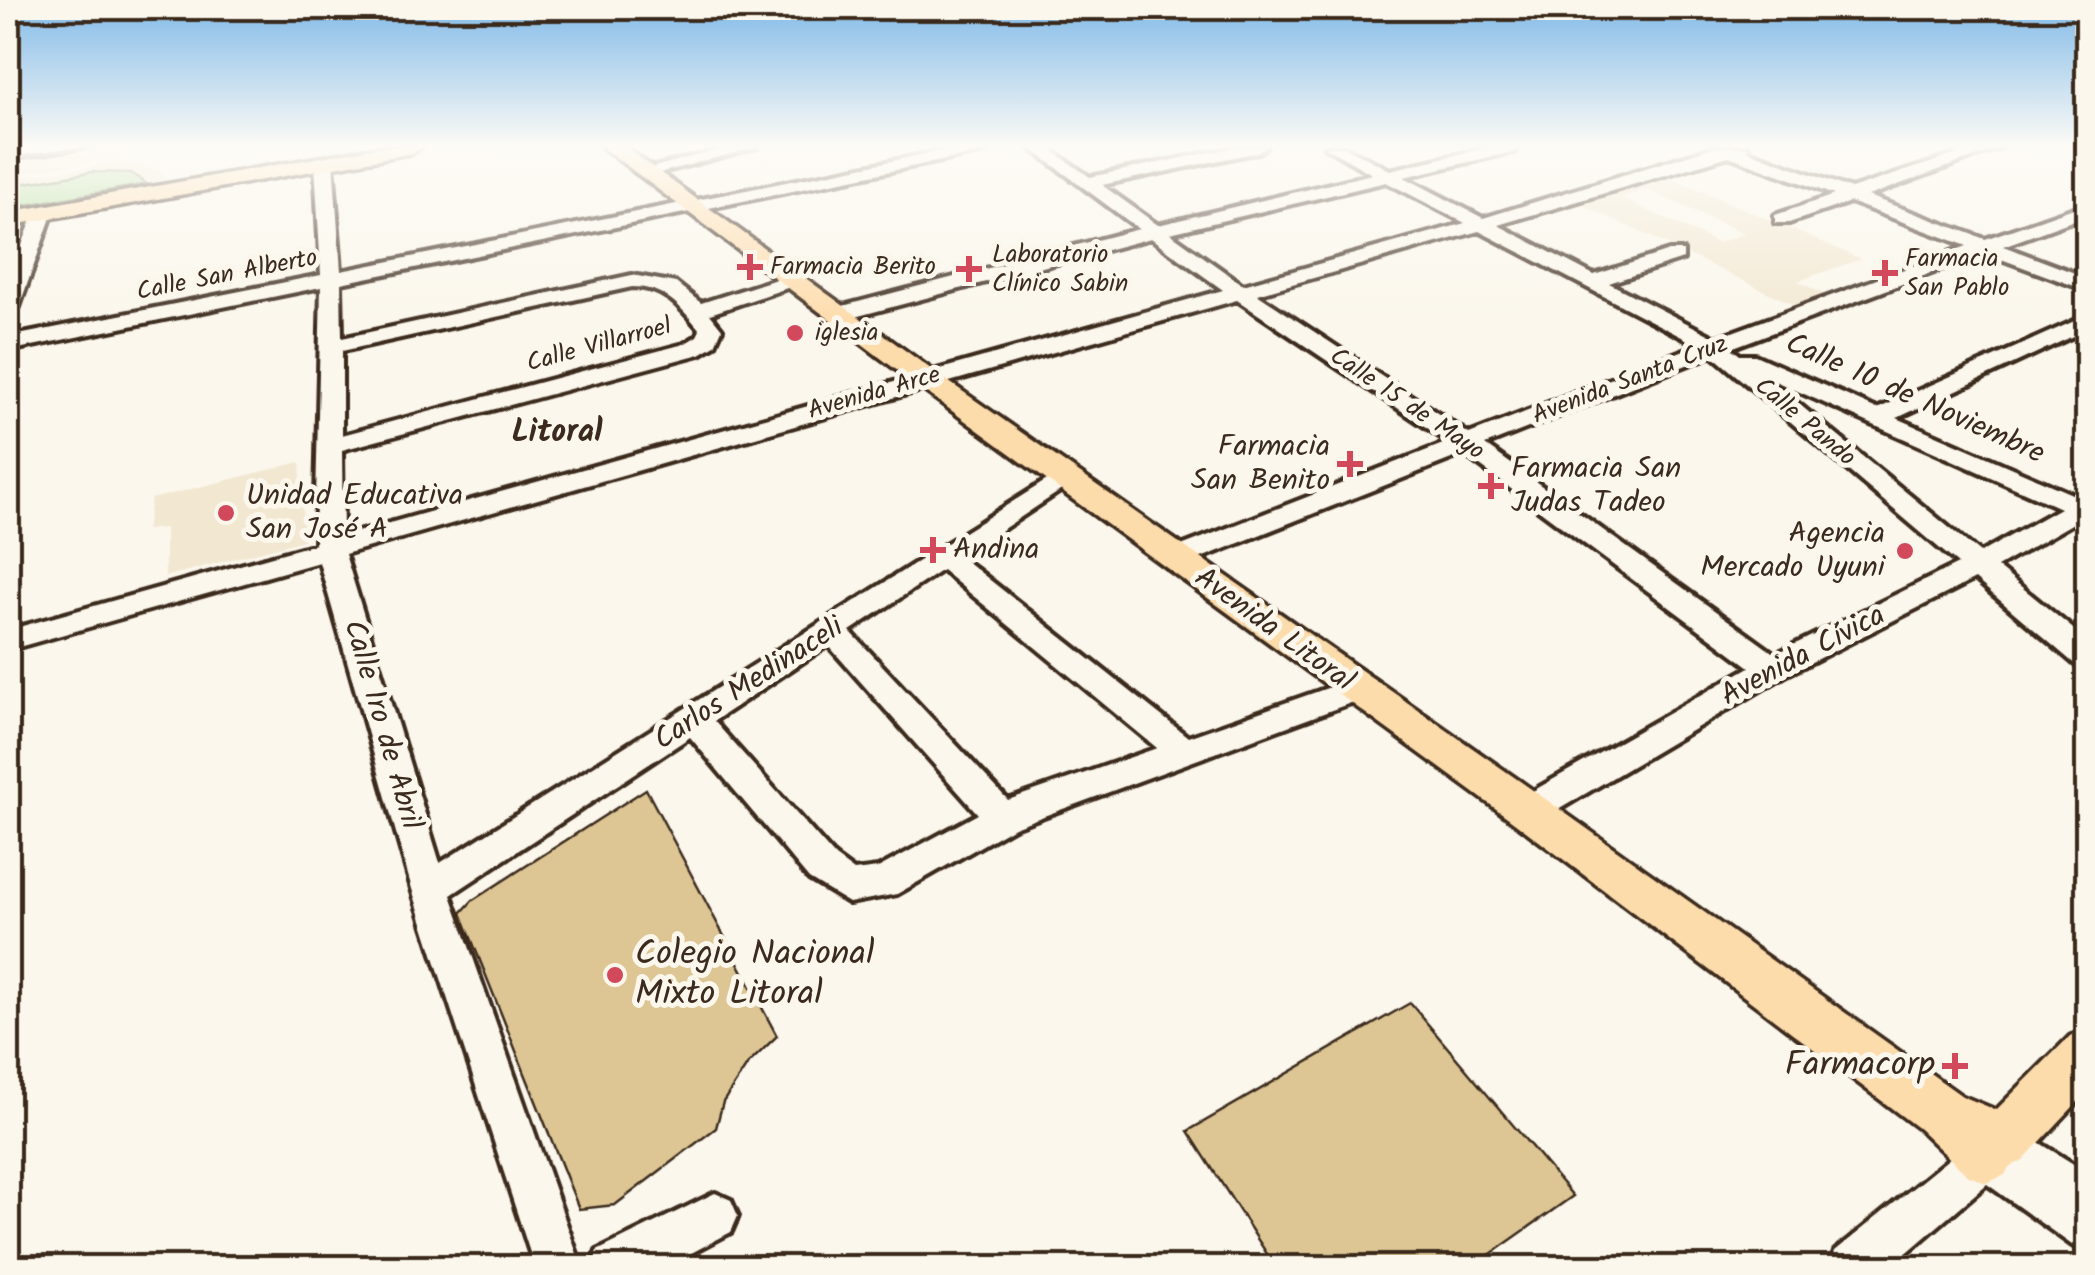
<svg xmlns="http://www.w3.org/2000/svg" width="2095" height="1275" font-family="Kalam,sans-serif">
<rect width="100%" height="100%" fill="#fbf7ec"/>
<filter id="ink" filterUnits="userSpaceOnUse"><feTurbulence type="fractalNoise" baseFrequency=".01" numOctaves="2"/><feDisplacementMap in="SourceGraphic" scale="20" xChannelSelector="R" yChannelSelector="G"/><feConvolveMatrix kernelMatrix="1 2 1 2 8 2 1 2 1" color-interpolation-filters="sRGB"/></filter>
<g filter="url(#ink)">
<g fill="#f2e8d2" fill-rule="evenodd">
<polygon points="8,147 184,147 8,175"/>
<polygon points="123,162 160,170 166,180 8,208 8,178"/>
<path d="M1667 176 1861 259 1798 281 1825 295 1797 306 1577 202ZM1647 190 1744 233V234L1718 243 1620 198Z"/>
<polygon points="300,462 304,540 165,577 165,528 146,530 151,499"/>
</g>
<polygon fill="#aedb99" stroke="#74825c" stroke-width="2.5" points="91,172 131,173 147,184 8,208 8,186"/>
<g fill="#ddc694" stroke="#3b2a1e" stroke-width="2.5">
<polygon points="646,789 777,1036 748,1064 723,1102 716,1128 615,1205 579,1209 461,913 473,900"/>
<polygon points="1410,1003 1573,1196 1471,1268 1276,1268 1188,1131"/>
</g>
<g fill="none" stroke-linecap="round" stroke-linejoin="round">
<g stroke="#3b2a1e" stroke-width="8">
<g id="minor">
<polygon points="729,147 757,147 644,177 635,172"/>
<path d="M961 147H992L984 152 341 283 342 338 632 275 676 283 701 303 792 274 802 280 799 284 710 314 722 329 715 345 700 354 342 450 343 536 1223 290 1151 238 847 319H831L828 314 831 309 1139 229 1029 147H1047L1090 177 1236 147H1266L1258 152 1102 185 1158 225 1372 174 1325 147H1345L1390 170 1490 147H1518L1516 151 1404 177 1483 218 1714 147H1748L1746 150 1851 189 1978 147H2001L1868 196 1985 239 2088 203V215L2003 246 2088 278V291L1985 253 1731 348 1740 355H1755L1877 409 2088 315V329L1897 418 2088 501V519L2082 518 1997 567 2088 641V669L2077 666 1975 579 1784 676 1541 820 1529 824 1517 820 1512 810 1517 800 1750 667 1464 454 1186 564H1166L1162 558 1166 552 1448 442 1237 300 345 554 440 863 1066 468 1075 471 1079 476 1075 481 961 557 1188 737 1356 678 1367 681 1372 689 1367 697 1014 827 897 894 849 903 809 879 690 737 451 895 582 1268H535L412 889 319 562 8 650V630L315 544 321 287 8 351V337L321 275 315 162 324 157 333 162 341 271ZM1729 156 1834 195 1775 215V223H1789L1850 202 1967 246 1716 338 1609 283 1683 259V251H1669L1594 275 1498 225ZM1386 182 1465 223 1243 285 1170 233ZM1479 231 1697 345 1469 434 1257 294ZM632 287C665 287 680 306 700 330L697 336 684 344 342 435V351ZM1712 355 1958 564 1775 654 1485 445ZM1766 377 2060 508 1980 553ZM942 570 1157 748 1008 800 850 631ZM828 645 978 814 878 868 854 871 835 857 714 721Z"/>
<polygon points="44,206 53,212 19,307 8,313 8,281 35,212"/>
<polygon points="2003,1120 2088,1173 2088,1252 2072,1245 1987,1184 1889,1268 1829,1268 1835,1251 1988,1127"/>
<polygon points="715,1193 731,1200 738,1216 731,1232 663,1268 591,1268 597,1251"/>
</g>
</g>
<g stroke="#3b2a1e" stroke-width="7">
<g id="major">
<polygon points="378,147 422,147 412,153 8,226 8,212"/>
<polygon points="602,147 625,147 935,372 1544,798 1962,1096 1996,1110 2070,1036 2088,1029 2088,1091 2022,1161 2009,1167 2005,1175 1986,1183 1967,1175 1919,1129 1514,822 915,384"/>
</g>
</g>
<use href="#minor" fill="#fbf7ec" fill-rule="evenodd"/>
<use href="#major" fill="#fddcac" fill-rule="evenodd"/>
<polyline stroke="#3b2a1e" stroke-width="5" points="8,160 90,147"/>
</g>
</g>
<linearGradient id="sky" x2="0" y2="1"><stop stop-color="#81bae8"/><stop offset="0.45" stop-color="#fdfbf6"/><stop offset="1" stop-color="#fdfbf6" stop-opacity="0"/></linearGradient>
<rect width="2095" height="325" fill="url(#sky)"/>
<g fill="#d1495b" stroke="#fbf7ec" stroke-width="4">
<path d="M745 252h10v10h10v10h-10v10h-10v-10h-10v-10h10z"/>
<path d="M964 254h10v10h10v10h-10v10h-10v-10h-10v-10h10z"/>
<path d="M1880 258h10v10h10v10h-10v10h-10v-10h-10v-10h10z"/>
<circle cx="795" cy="333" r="10"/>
<path d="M1345 449h10v10h10v10h-10v10h-10v-10h-10v-10h10z"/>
<path d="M1486 471h10v10h10v10h-10v10h-10v-10h-10v-10h10z"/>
<circle cx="226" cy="513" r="10"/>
<path d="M928 535h10v10h10v10h-10v10h-10v-10h-10v-10h10z"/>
<circle cx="1905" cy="551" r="10"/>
<circle cx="615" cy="975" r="10"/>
<path d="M1950 1051h10v10h10v10h-10v10h-10v-10h-10v-10h10z"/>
</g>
<g text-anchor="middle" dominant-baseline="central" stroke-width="10" stroke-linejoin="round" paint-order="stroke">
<g font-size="25" fill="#3b2a1e" stroke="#fbf7ec" text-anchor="start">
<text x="992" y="255">Laboratorio<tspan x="992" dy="29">Clínico Sabin</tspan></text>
<text x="1905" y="259">Farmacia<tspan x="1905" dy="29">San Pablo</tspan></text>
<text x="770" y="267">Farmacia Berito</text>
<text x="815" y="333">iglesia</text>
</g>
<g font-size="25" fill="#3b2a1e" stroke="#fbf7ec">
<text transform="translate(227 275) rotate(-11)">Calle San Alberto</text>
<text transform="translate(599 345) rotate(-15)">Calle Villarroel</text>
<text transform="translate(1630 380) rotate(-21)">Avenida Santa Cruz</text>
<text transform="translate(874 393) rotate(-16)">Avenida Arce</text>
<text transform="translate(1407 404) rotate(34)">Calle 15 de Mayo</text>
<text transform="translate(1805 422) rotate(40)">Calle Pando</text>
</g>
<g font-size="30" fill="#3b2a1e" stroke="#fbf7ec">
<text transform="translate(1915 399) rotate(24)">Calle 10 de Noviembre</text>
<text transform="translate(1274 630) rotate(36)">Avenida Litoral</text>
<text transform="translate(1803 656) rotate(-28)">Avenida Cívica</text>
<text transform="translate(749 684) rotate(-33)">Carlos Medinaceli</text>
<text transform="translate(382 725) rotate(74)">Calle 1ro de Abril</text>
</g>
<g font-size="30" fill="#3b2a1e" stroke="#fbf7ec" text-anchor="start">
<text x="1330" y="447" text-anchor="end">Farmacia<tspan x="1330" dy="34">San Benito</tspan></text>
<text x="1511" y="469">Farmacia San<tspan x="1511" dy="34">Judas Tadeo</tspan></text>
<text x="246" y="496">Unidad Educativa<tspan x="246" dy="34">San José A</tspan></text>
<text x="1885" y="534" text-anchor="end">Agencia<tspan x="1885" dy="34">Mercado Uyuni</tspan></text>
<text x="953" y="550">Andina</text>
</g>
<g font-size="32" font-weight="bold" fill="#3b2a1e" stroke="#fbf7ec">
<text x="557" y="432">Litoral</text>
</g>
<g font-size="35" fill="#3b2a1e" stroke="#fbf7ec" text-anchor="start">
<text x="635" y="955">Colegio Nacional<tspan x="635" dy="40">Mixto Litoral</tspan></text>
<text x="1935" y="1066" text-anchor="end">Farmacorp</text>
</g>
</g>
<rect width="2095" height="1275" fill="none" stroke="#fbf7ec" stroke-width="40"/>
<rect x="20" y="20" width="2055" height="1235" fill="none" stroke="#3b2a1e" stroke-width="4" filter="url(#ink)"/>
</svg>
